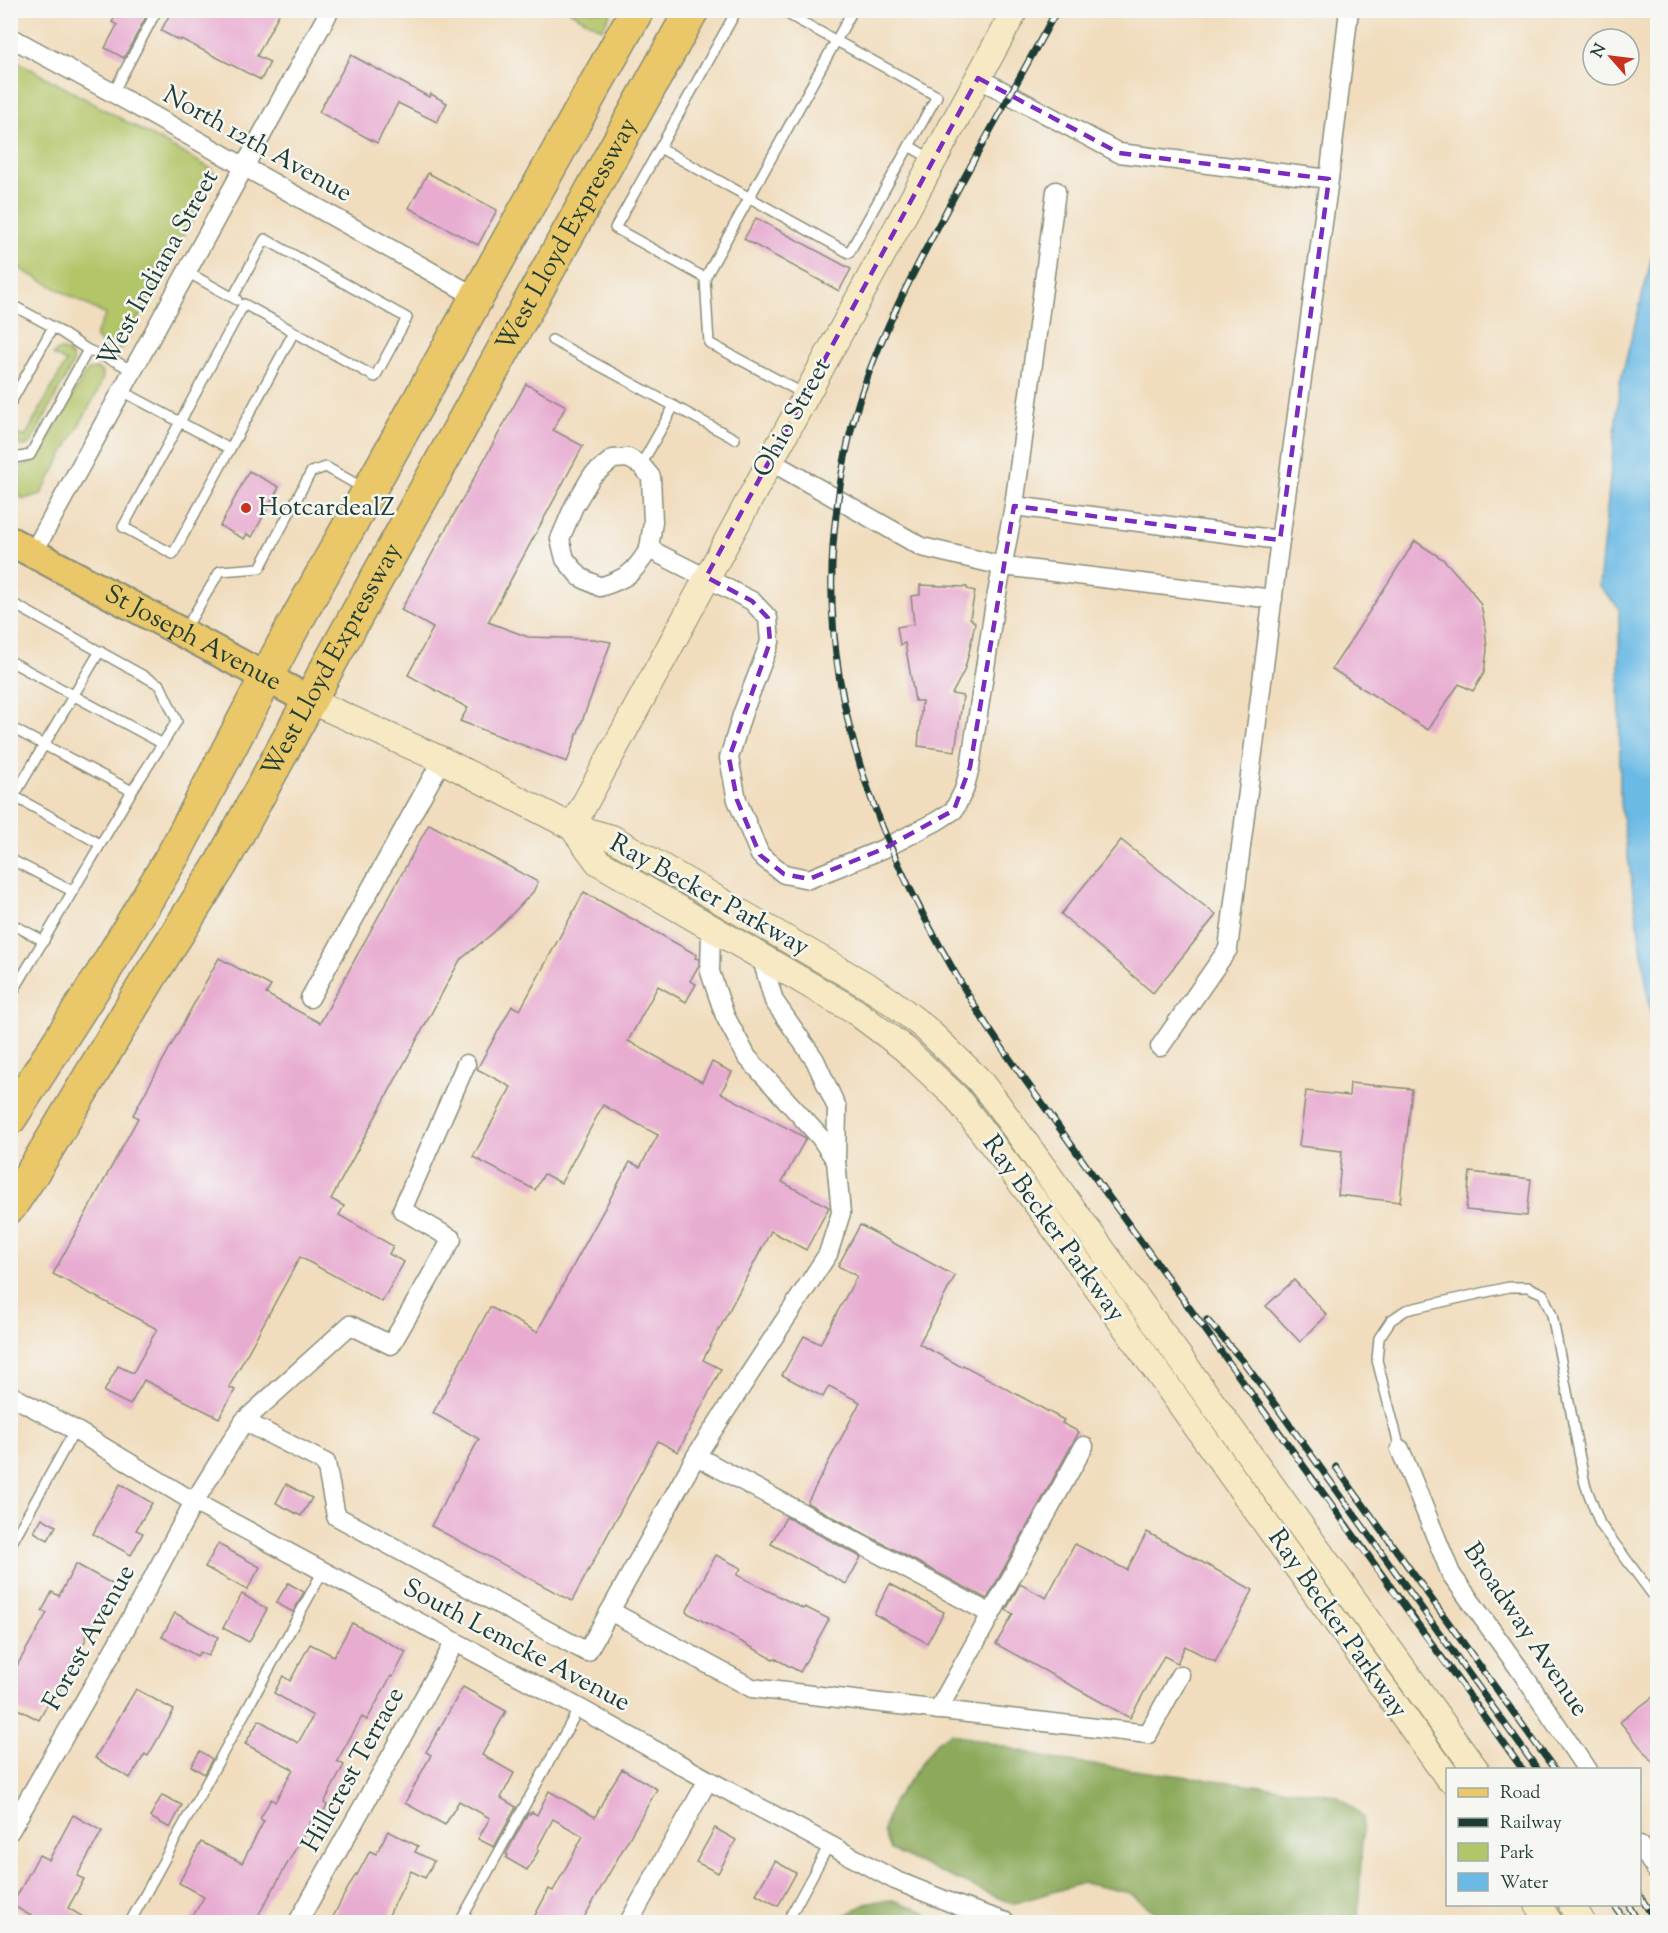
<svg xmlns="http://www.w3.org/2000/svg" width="1668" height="1933" font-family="'Sorts Mill Goudy',serif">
<rect width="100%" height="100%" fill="#f6f6f2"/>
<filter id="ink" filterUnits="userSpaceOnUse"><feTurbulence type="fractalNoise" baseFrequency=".0167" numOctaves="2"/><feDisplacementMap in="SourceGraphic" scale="12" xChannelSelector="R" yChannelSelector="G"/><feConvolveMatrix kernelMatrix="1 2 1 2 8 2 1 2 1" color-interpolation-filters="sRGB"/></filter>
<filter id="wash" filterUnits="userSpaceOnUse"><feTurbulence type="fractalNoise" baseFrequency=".008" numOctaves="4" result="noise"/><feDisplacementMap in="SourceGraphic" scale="24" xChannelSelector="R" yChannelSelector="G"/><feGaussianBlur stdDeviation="1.35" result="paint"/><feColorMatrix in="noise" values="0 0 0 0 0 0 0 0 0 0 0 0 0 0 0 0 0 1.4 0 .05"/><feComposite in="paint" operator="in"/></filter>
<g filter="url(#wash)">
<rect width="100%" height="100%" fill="#f1ddbe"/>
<g fill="#b2c568" stroke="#68814e" stroke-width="1.5">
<polygon points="569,11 612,11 602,29"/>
<polygon points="11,58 210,168 214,174 213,182 123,347 117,350 104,346 96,338 96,333 106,315 11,264"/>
<path d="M63 350C70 352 73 356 73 363L31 443C23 448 19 445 12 442L11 432 25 437 66 362 53 355 56 351Z"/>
<path d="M97 369 102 372 103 377 98 391 41 494 24 499 11 492V466C25 469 34 461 42 451L84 375 89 370Z"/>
</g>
<g fill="#8daa5c" stroke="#567448" stroke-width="1.5">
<polygon points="950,1733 1061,1761 1336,1795 1363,1816 1358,1922 1168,1922 1130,1893 1083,1883 1012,1904 890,1850 883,1831 893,1802 936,1743"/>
<polygon points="893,1900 925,1912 931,1922 832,1922 869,1902"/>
</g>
<polygon fill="#6bbae5" stroke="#457c8c" stroke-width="1.5" points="1657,238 1657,1057 1620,801 1619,608 1599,586 1620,383"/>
<g id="blocks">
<g fill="#e8acd1">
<polygon points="119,10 134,10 146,17 124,58 105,48 117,25 112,22"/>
<polygon points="172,10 281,10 257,56 270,62 261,80 181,39 180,41 161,31"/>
<polygon points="351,55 429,97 431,94 447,103 437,122 398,103 377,143 319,112"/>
<polygon points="428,173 497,210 478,245 409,208"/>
<polygon points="756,218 851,269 839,291 744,239"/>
<polygon points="526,384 566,406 553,430 583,446 488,622 528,637 594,639 611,642 567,762 460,721 468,708 408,675 433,628 401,610"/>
<polygon points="249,471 279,487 252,537 247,534 244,539 220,526"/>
<polygon points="1415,541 1444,560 1471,590 1481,605 1485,625 1487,650 1484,673 1473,691 1459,684 1428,730 1332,669"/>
<polygon points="920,585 967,587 967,589 975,591 970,618 975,623 969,653 964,671 952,694 963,696 955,751 918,746 922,701 915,701 905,643 900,645 897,627 914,624 911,596 920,595"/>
<polygon points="429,824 538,882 533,892 512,914 493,933 460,960 331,1199 344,1206 339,1215 393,1246 389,1254 404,1262 382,1302 300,1257 229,1387 235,1390 219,1418 144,1380 130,1405 104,1392 118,1366 133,1373 157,1329 53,1274 138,1118 133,1115 219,958 271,986 266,994 320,1023"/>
<polygon points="1121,840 1216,915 1153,993 1061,914"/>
<polygon points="584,892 697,955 695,958 699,959 699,965 690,981 696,984 686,1002 658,986 628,1041 702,1082 712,1062 732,1072 721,1093 806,1138 782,1182 829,1207 806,1250 771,1231 703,1360 721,1369 678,1452 658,1441 572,1601 431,1526 479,1439 433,1413 490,1307 537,1332 630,1162 640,1167 658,1135 603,1105 561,1183 544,1174 535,1190 473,1157 511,1087 477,1069 512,1006 520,1010"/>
<polygon points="1350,1083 1412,1089 1400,1202 1338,1195 1342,1151 1299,1146 1306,1091 1349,1096"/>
<polygon points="1470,1172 1531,1179 1527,1216 1466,1210"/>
<polygon points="860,1225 955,1276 919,1344 962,1367 963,1365 1064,1420 1062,1423 1079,1432 987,1599 807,1503 860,1402 829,1386 823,1397 782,1375 804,1336 820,1344 857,1276 838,1266"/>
<polygon points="1294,1280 1327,1315 1300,1342 1266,1306"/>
<polygon points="120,1484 152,1503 136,1530 143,1533 131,1555 93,1534"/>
<polygon points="286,1484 312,1498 301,1516 276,1503"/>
<polygon points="786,1517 861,1557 846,1584 771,1544"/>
<polygon points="42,1518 56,1526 48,1540 34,1532"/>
<polygon points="1147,1532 1253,1590 1215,1662 1185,1646 1177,1663 1164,1656 1130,1718 996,1644 1013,1614 1006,1610 1020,1584 1046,1598 1075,1544 1127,1570"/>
<polygon points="218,1544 260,1567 247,1590 205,1567"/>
<polygon points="716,1555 741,1568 737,1575 804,1609 805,1607 829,1619 800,1672 774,1658 773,1659 686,1612"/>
<polygon points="76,1564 116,1586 85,1638 86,1639 59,1691 56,1689 39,1720 10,1705 10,1678 47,1613 42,1611 52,1592 59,1596"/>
<polygon points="288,1583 304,1592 293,1612 276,1603"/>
<polygon points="890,1584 944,1612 927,1643 874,1614"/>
<polygon points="242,1594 267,1609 249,1642 223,1628"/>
<polygon points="175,1613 218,1637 208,1656 200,1652 197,1656 162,1637"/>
<polygon points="352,1623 406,1652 393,1677 391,1676 367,1720 362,1717 337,1761 344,1765 324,1803 327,1805 319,1819 314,1816 254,1923 189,1923 204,1897 179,1883 201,1842 242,1863 264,1821 260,1819 271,1799 275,1802 293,1769 245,1744 259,1720 298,1743 313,1716 274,1693 283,1676 290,1681 310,1644 334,1656"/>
<polygon points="463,1687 506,1711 482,1755 514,1773 501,1798 516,1807 494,1847 478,1839 490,1818 459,1801 445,1825 405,1803 431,1755 426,1752"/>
<polygon points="136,1689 174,1710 148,1756 145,1754 130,1778 95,1758"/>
<polygon points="1658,1693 1658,1769 1620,1722"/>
<polygon points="200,1751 212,1759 204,1774 191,1766"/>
<polygon points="622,1769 657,1789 581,1923 531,1923 549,1889 553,1891 583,1836 553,1819 537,1849 539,1850 527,1870 506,1858 508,1855 506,1854 528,1813 530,1814 532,1812 537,1815 549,1791 595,1817 607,1793"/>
<polygon points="162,1795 182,1805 170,1828 150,1817"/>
<polygon points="73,1815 102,1831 77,1876 84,1879 68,1908 93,1923 43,1923 12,1905 39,1855 49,1860"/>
<polygon points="715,1828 736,1840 718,1873 696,1862"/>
<polygon points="388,1831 418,1846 415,1852 434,1861 425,1878 411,1871 385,1923 330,1923 343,1897 356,1874 357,1875 370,1851 376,1854"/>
<polygon points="775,1861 796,1873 778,1906 756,1894"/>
</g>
</g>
</g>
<g filter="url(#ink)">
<use href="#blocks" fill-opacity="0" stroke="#888d79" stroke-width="1.5"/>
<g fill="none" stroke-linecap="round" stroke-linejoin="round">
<g stroke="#888d79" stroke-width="12">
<g id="lane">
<polyline points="113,93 157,10"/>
<polyline points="909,146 933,160"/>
<polyline points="660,148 849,253 937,96 780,10"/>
<polyline points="187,272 237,300"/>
<polyline points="705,278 615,228 737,10"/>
<polyline points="10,304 53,327 88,350 117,362 133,371"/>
<polyline points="552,340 735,439"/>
<polyline points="122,391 180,422 123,527 173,554 230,449 180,422 244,304 375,377 407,318 265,239 233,297"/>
<polyline points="806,395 709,343 705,278 853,10"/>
<polyline points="10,404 53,327"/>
<polyline points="230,449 294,332"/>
<polyline points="10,459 30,455 88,350"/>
<polyline points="641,465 674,406"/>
<polyline points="10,602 160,685 177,721 132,791"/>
<polyline points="184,631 220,571 260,568 311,472 326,467 363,488"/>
<polyline points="10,661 163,744"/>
<polyline points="10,727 44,745 10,803"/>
<polyline points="10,794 100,844"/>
<polyline points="10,859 72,891"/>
<polyline points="10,923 44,941"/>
<polyline points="10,997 132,791 44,745 100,651"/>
<polyline points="1400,1449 1377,1360 1379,1338 1391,1320 1406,1310 1509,1287 1528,1287 1543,1294 1552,1315 1585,1484 1600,1524 1658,1602"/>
<polyline points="10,1546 75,1430"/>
<polyline points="130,1922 323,1571"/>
<polyline points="460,1922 579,1708"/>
<polyline points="787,1922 829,1845"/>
</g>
</g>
<g stroke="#888d79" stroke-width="21">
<g id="street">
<polyline points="10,37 113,93 478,298"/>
<polyline points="978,78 1119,153 1329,179"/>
<polyline points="770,461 922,547 1003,566 1273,599"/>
<polyline points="1014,506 1280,540"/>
<path d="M649 549C634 573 628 578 600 587L580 577 565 559 560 539 574 506 592 476 613 459 628 458 641 465 651 477 653 522 649 549 752 601 768 618 770 642 742 715 729 758 737 800 760 855 784 874 809 879 883 849 937 821 954 810 964 790 970 767 994 609 1014 506 1056 191"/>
<polyline points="33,553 330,10"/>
<polyline points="761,956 774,1001 815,1060 837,1108 836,1161"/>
<polyline points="310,998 442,760"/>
<polyline points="1160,1047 1228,949 1280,540 1329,179 1349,10"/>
<polyline points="10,1395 75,1430 194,1502 579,1708 708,1780 895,1880 959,1906 1006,1922"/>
<polyline points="244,1421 350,1325 391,1345 452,1239 402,1210 466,1064"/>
<polyline points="1400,1449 1451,1574 1518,1667 1587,1770"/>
<polyline points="696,1456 991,1614"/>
<polyline points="610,1611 696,1456 828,1254 841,1213 836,1161 820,1137 747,1057 725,1016 710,972 711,927"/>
<polyline points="938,1710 1084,1446"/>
<polyline points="10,1831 116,1646 194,1502 244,1421 326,1463 336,1516 587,1652 610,1611 752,1688 1148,1734 1180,1675"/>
<polyline points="1640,1846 1658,1873"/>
<polyline points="298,1922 455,1642"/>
<polyline points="629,1922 708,1780"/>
</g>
</g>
<g stroke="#888d79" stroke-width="28">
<g id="secondary">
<polyline points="309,700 442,760 572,827 612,838 871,988 893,1003 924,1027 978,1079 996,1102 1476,1770"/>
<polyline points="572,827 598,862 856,1012 905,1049 957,1098 1037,1204 1448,1778"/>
<polyline points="572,827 1015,10"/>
<polyline points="1538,1904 1549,1922"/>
<polyline points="1571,1904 1582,1922"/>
</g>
</g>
<g stroke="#888d79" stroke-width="32">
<g id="primary">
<path id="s1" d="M10 541 309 700"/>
</g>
</g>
<g stroke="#888d79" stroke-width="36">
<g id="highway">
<polyline points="10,1118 103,973 176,850 289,634 637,10"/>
<path id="s2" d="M10 1206 36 1167 146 983 221 864 331 661 692 10"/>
</g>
</g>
<use href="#lane" stroke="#fff" stroke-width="9"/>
<use href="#street" stroke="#fff" stroke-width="18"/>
<use href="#secondary" stroke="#f7e9c3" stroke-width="26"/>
<use href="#primary" stroke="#eac769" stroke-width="28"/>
<use href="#highway" stroke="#eac769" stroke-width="33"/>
<g stroke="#1f3d34" stroke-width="7">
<g id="rail">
<path d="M1057 10C1019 79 981 146 944 215 914 271 884 328 863 389 850 427 842 468 837 507 811 695 883 857 979 1013 1000 1047 1025 1080 1049 1113 1095 1179 1143 1244 1191 1310 1301 1463 1411 1617 1523 1770"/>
<polyline points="1207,1320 1242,1360 1266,1392 1538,1770"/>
<polyline points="1336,1467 1555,1770"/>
<polyline points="1640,1896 1656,1922"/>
<polyline points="1614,1904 1625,1922"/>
<polyline points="1628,1904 1638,1922"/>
</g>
</g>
<use href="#rail" stroke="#f6f6f2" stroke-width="4.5" stroke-dasharray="14" stroke-linecap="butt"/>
</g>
</g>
<path fill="none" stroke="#7b2cbf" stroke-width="4.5" stroke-dasharray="12 8" stroke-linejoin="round" d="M978 78 1119 153 1329 179 1280 540 1014 506 970 767 954 810 883 849 809 879 784 874 760 855 737 800 729 758 770 642 768 618 752 601 706 577Z"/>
<circle fill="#c8321e" stroke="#f6f6f2" stroke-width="2" cx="246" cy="508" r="6"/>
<g text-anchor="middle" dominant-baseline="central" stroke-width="5" stroke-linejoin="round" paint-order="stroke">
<g font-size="26" fill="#1f3d34" stroke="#f6f6f2">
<text transform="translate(257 145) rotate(29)">North 12th Avenue</text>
<text stroke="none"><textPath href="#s2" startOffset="1120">West Lloyd Expressway</textPath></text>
<text transform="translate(159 269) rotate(-61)">West Indiana Street</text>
<text transform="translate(793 418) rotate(-61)">Ohio Street</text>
<text stroke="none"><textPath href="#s1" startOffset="207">St Joseph Avenue</textPath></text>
<text stroke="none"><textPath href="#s2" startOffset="634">West Lloyd Expressway</textPath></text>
<text transform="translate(709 896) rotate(29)">Ray Becker Parkway</text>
<text transform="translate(1053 1229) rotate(54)">Ray Becker Parkway</text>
<text transform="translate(1337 1624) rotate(55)">Ray Becker Parkway</text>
<text transform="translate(1525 1630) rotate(56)">Broadway Avenue</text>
<text transform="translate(90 1638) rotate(-61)">Forest Avenue</text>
<text transform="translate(516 1646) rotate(28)">South Lemcke Avenue</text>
<text transform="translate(354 1770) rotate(-61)">Hillcrest Terrace</text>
</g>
<g font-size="26" fill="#1f3d34" stroke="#f6f6f2" text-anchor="start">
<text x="258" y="508">HotcardealZ</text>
</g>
</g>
<rect width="1668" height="1933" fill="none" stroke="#f6f6f2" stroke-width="36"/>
<rect x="1446" y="1768" width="195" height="138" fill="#f6f6f2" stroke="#a0aca6" stroke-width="1.5"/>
<rect x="1458" y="1788" width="30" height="9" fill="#eac769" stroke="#a0aca6" stroke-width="1.5"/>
<text x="1500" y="1798" font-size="18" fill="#1f3d34">Road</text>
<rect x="1458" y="1818" width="30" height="9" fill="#1f3d34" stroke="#a0aca6" stroke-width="1.5"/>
<text x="1500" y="1828" font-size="18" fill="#1f3d34">Railway</text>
<rect x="1458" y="1843" width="30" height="18" fill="#b2c568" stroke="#a0aca6" stroke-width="1.5"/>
<text x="1500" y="1858" font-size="18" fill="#1f3d34">Park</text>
<rect x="1458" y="1873" width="30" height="18" fill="#6bbae5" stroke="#a0aca6" stroke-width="1.5"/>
<text x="1500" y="1888" font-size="18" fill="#1f3d34">Water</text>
<g transform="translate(1611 57) rotate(298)"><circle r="28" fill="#f6f6f2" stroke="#a0aca6" stroke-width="1.5"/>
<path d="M0-4.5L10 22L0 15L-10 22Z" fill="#c8321e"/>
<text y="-9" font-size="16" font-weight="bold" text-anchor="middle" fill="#1f3d34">N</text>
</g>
</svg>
